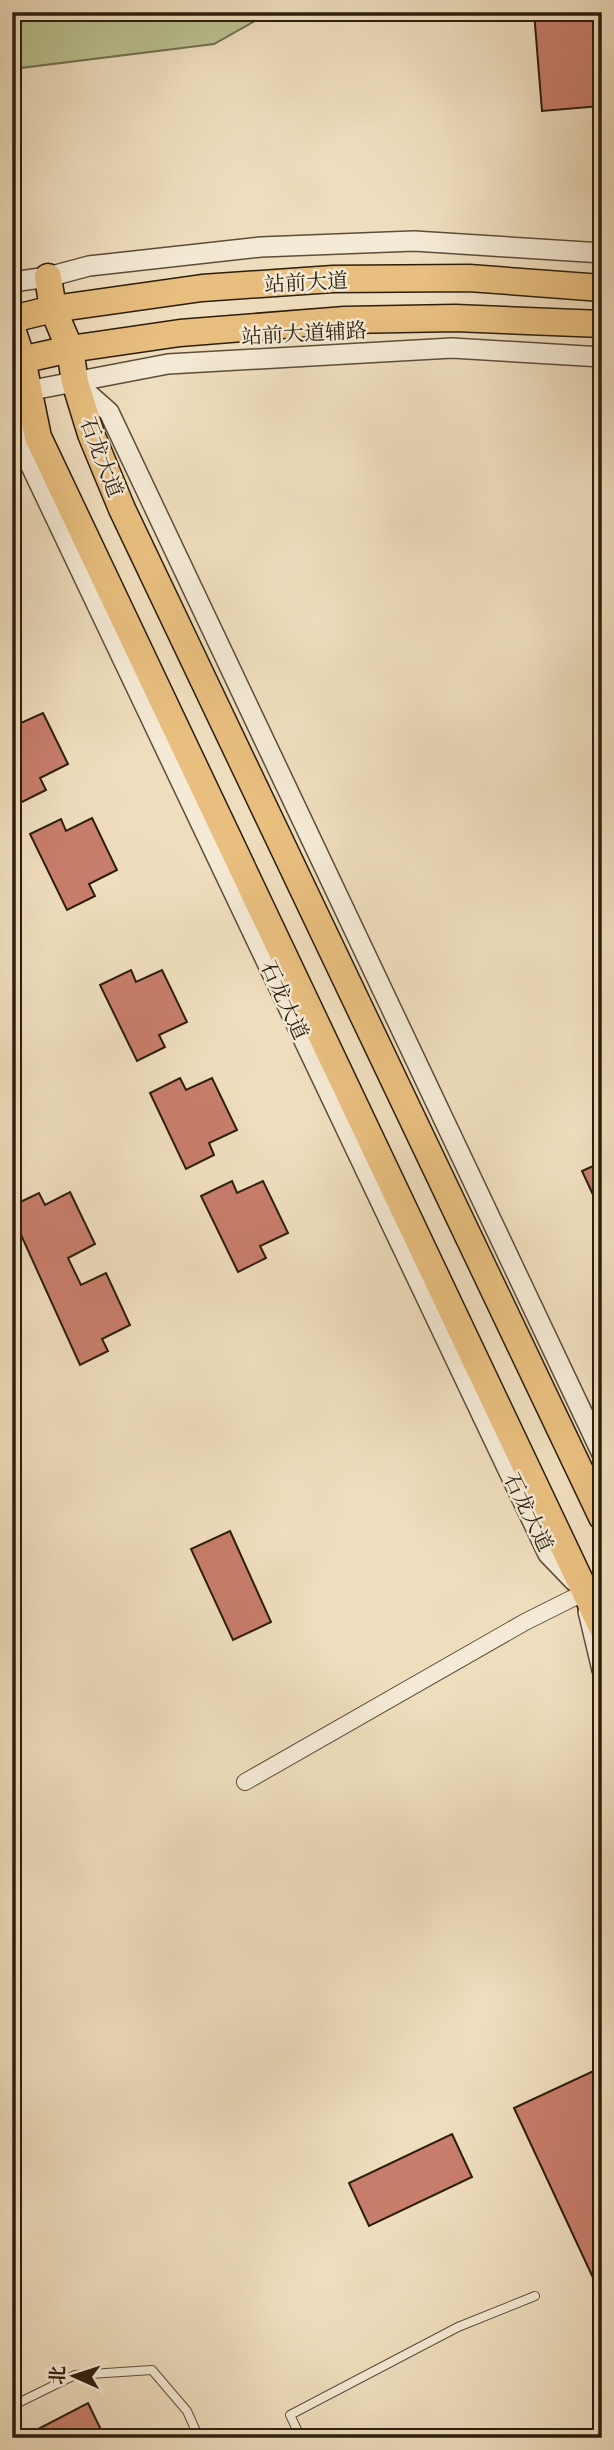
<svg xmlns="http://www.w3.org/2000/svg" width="614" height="2450" font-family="'Gentium Book Plus','Noto Serif SC',serif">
<rect width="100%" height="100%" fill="#efdebe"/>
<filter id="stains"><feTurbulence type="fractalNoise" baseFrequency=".00286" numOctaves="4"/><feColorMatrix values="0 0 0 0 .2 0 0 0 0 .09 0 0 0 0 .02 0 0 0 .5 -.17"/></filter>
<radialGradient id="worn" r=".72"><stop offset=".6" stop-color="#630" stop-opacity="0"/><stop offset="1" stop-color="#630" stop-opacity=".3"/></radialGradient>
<polygon fill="#bac191" stroke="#73704f" stroke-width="2" points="12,12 271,12 214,44 12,69"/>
<g fill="#c87e6c" stroke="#2c1e0d" stroke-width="2">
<polygon points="534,12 593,12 600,106 542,111"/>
<polygon points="43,713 68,764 40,778 46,790 18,804 12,793 12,727"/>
<polygon points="92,818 117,870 89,884 95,896 67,910 30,834 61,819 66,831"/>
<polygon points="131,970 136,982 162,970 187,1022 159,1035 165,1047 137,1061 100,985"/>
<polygon points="180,1078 186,1090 212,1078 237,1130 209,1143 214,1155 186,1169 150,1093"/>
<polygon points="602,1162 602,1214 582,1171"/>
<polygon points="232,1181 237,1193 263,1181 288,1233 260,1246 266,1258 238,1272 201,1196"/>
<polygon points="70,1192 95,1244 68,1258 81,1285 106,1273 130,1325 102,1339 108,1351 80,1365 12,1215 12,1206 39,1193 45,1205"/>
<polygon points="230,1531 271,1622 233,1640 191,1549"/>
<polygon points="602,2067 602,2297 514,2108"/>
<polygon points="452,2134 472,2177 369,2226 349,2183"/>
<polygon points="88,2403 105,2438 21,2438"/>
</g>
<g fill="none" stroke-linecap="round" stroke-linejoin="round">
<g stroke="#5d4e39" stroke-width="10">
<g id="service">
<polyline points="12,2406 75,2375 152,2370 187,2411 199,2438"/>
<polyline points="301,2438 290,2415 458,2327 535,2296"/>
</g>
</g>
<g stroke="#5d4e39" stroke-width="18">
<polyline id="minor" points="245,1782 525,1622 585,1592"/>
</g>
<g stroke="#5d4e39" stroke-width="22">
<g id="tertiary">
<polyline points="12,282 48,277 89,266 261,247 414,241 602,253"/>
<polyline points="75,382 109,412 602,1454"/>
<polyline points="12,396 27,391 168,364 452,348 602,357"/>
<polyline points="28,424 29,462 548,1554 575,1582"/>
<polyline points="588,1611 602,1670"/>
</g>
</g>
<g stroke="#2c1e0d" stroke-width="29">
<g id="primary">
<polyline points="48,277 53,309 70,349 75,382 91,434 122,509 602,1517"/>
<polyline points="12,329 22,359 38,437 602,1627"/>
</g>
</g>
<g stroke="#2c1e0d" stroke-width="29">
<g id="trunk">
<polyline points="12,319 53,309 202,288 333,279 469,278 602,288"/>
<polyline points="12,362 70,349 180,333 345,320 455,318 602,324"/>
</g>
</g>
<use href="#service" stroke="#f5ead5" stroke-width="8"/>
<use href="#minor" stroke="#f5ead5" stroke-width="16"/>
<use href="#tertiary" stroke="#f5ead5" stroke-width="19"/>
<use href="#primary" stroke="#e8bf7f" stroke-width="26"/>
<use href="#trunk" stroke="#e8bf7f" stroke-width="26"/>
</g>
<g text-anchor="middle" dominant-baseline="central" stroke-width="5" stroke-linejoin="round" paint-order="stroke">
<g font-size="21" fill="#2c1e0d" stroke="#f5ead5">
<text transform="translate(306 282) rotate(-3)">站前大道</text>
<text transform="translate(304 333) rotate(-3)">站前大道辅路</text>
<text transform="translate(102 457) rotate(69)">石龙大道</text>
<text transform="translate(285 1000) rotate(65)">石龙大道</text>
<text transform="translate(529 1512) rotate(64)">石龙大道</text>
</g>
</g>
<rect width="614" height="2450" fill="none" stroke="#efdebe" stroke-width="42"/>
<rect x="14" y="14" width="586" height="2422" fill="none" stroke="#2c1e0d" stroke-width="3.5"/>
<rect x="21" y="21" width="572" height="2408" fill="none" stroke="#2c1e0d" stroke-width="2"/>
<g transform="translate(74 2376) rotate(273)" stroke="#f5ead5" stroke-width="5" paint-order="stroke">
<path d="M0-5L12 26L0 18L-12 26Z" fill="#2c1e0d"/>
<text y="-10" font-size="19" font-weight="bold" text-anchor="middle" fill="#2c1e0d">北</text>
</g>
<rect width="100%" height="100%" filter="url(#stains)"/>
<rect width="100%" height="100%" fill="url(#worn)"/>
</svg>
